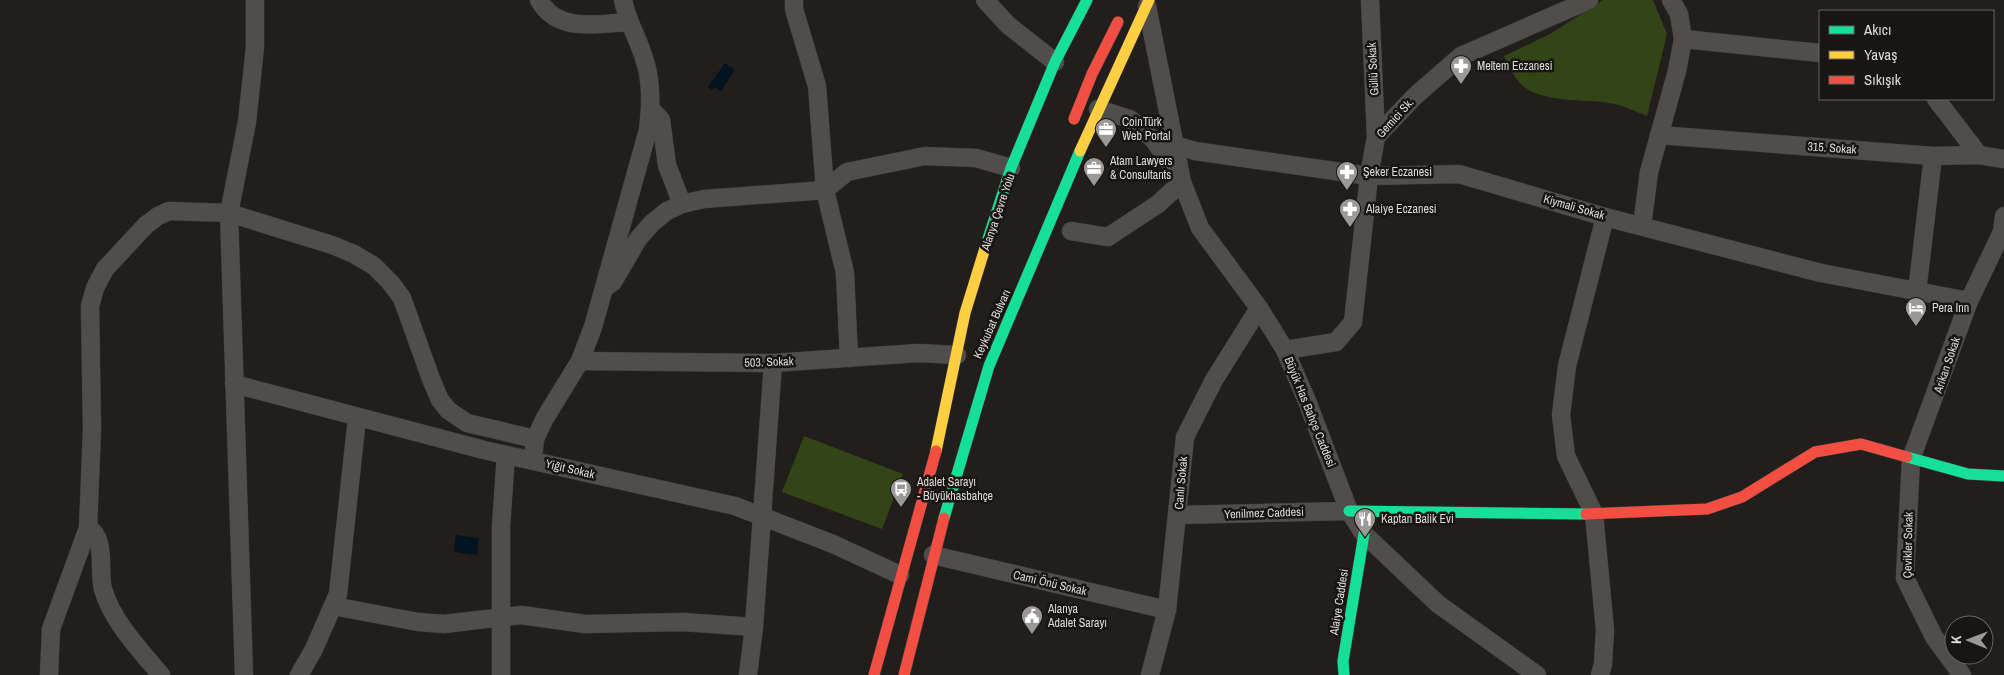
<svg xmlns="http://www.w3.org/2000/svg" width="2004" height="675" font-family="'Archivo Narrow',sans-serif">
<rect width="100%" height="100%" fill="#211e1c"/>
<g fill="#334417">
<path d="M1603 0H1653L1667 34 1647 116C1635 111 1622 105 1610 103 1585 99 1543 103 1523 86 1514 78 1509 66 1504 56L1550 34Z"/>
<polygon points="804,436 903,474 882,529 782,492"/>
</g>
<g fill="#031420">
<polygon points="725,63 735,70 721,91 715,87 712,90 708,87"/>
<polygon points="456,535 479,538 477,555 454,552"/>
</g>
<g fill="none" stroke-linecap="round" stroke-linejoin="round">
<g stroke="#3c3a39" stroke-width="19">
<g id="street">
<path d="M539 0C557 33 596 24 628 22"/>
<polyline points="794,0 794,9 817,86 825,190 845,273 849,358"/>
<polyline points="985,0 1008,25 1055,62"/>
<polyline points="1370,0 1376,137"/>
<polyline points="1147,6 1182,182 1200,228 1259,308 1285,350 1307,401 1349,511 1364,534 1438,604 1537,675"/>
<polyline points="1683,39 1820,53"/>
<polyline points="1936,99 1979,155"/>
<polyline points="651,109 661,120 667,165 682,204"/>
<polyline points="1098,109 1130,119 1154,140 1178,176"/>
<polyline points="1659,135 1933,156 1979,155 2004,159"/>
<polyline points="1175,145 1195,151 1369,176 1459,174 1605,217 1821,273 1969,301"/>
<polyline points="1642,226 1649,172 1677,71 1683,39 1679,14 1671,0"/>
<polyline points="1071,231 1108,237 1158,204 1182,182"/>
<polyline points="607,286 613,282 638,239 652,223 667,211 682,204 704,199 825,190 847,172 925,156 976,158 1011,168"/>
<polyline points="1917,292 1933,156"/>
<polyline points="1285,350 1336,342 1353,322 1369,176 1376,137 1415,96 1461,56 1589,0"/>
<polyline points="580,361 773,363 918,353 957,355"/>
<polyline points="234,384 484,450 735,506 833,544 900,575"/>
<path d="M534 450 535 439 545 418 580 361 593 327 648 130C651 105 652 82 644 58 638 38 627 21 623 0"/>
<polyline points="1179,515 1349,511"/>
<path d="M88 528C107 538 98 571 103 589 112 621 140 650 161 675"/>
<polyline points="933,555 1167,610"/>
<polyline points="333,606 418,622 444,624 521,615 585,624 683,622 754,627"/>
<polyline points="49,675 51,629 88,528 92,430 90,306 95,288 105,269 146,225 158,216 169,211 229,213 332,245 354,254 374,266 390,282 402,298 431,379 440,400 448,410 467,423 535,439"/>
<polyline points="244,675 229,213 247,122 255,47 255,0"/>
<polyline points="299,675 313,651 338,594 357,418"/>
<polyline points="501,675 501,526 506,455"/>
<polyline points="748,675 754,627 773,363"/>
<polyline points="1150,675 1167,610 1185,437 1214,380 1259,308"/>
<polyline points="1600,675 1603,664 1605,630 1594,514 1566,456 1561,415 1567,366 1605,217"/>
<polyline points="1962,675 1934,637 1905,578 1911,459 1969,301 2002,232 2004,216"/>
</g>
</g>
<g stroke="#3c3a39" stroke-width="12">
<g id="fast">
<polyline points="985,248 1011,168 1055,62 1087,0"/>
<polyline points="1907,457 1968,474 2004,476"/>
<polyline points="1349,511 1586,514"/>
<polyline points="944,518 989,366 1080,151"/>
<polyline points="1344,675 1343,661 1364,534"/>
</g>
</g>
<g stroke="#3c3a39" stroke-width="12">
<g id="slow">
<polyline points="1080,151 1149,0"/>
<polyline points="936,451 965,313 985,248"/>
</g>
</g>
<g stroke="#3c3a39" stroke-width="12">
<g id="jam">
<polyline points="1074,119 1092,74 1118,22"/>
<polyline points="1586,514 1707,509 1742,497 1815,452 1861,444 1907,457"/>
<polyline points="874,675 936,451"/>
<polyline points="904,675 944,518"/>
</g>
</g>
<use href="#street" stroke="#504e4d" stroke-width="18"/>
<use href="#fast" stroke="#16e098" stroke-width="11"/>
<use href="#slow" stroke="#ffcf43" stroke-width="11"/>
<use href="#jam" stroke="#f24e42" stroke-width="11"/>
</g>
<defs>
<g id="pharmacy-pin" transform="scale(1.125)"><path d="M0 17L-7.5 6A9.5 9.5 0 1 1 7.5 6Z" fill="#9b9897" stroke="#181512"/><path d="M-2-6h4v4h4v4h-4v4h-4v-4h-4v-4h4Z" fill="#fff"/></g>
<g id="office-pin" transform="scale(1.125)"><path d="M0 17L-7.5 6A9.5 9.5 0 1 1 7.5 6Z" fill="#9b9897" stroke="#181512"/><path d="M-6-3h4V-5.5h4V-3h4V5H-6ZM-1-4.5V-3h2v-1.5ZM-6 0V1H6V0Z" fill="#fff"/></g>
<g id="hotel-pin" transform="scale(1.125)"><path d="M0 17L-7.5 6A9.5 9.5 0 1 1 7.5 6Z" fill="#9b9897" stroke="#181512"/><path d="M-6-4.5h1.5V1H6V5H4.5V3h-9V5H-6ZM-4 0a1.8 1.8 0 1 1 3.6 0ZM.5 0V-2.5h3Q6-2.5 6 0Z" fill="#fff"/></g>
<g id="bus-pin" transform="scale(1.125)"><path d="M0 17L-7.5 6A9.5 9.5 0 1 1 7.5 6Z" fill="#9b9897" stroke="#181512"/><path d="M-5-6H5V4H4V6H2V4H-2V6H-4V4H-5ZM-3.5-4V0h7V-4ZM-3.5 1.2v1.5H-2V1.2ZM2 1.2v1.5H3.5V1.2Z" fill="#fff"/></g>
<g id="restaurant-pin" transform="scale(1.125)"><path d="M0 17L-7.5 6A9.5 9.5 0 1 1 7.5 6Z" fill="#9b9897" stroke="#181512"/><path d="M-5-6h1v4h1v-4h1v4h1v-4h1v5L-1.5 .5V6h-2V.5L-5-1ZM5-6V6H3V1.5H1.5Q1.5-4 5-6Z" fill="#fff"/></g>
<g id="civic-pin" transform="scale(1.125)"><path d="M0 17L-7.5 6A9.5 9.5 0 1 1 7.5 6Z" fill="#9b9897" stroke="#181512"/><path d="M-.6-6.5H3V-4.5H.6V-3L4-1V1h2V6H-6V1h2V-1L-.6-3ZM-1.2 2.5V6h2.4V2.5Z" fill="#fff"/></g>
</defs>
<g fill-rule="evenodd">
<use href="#pharmacy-pin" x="1461" y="66"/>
<use href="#office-pin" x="1106" y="129"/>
<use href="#office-pin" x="1094" y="168"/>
<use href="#pharmacy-pin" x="1347" y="172"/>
<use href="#pharmacy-pin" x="1350" y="209"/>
<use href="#hotel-pin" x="1916" y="308"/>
<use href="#bus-pin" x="901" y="489"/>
<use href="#restaurant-pin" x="1365" y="519"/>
<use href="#civic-pin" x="1032" y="616"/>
</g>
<g text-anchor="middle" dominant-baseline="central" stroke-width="5" stroke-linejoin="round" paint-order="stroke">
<g font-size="12" fill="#dddad9" stroke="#181512" text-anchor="start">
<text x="1477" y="66">Meltem Eczanesi</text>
<text x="1122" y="122">CoinTürk<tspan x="1122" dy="14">Web Portal</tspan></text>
<text x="1110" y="161">Atam Lawyers<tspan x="1110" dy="14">&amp; Consultants</tspan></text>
<text x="1363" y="172">Şeker Eczanesi</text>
<text x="1366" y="209">Alaiye Eczanesi</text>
<text x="1932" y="308">Pera Inn</text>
<text x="917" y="482">Adalet Sarayı<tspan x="917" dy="14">- Büyükhasbahçe</tspan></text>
<text x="1381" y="519">Kaptan Balik Evi</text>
<text x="1048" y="609">Alanya<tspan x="1048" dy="14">Adalet Sarayı</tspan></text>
</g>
<g font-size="12" fill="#dddad9" stroke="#181512">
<text transform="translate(1373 69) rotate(-93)">Güllü Sokak</text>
<text transform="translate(1395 118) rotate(-48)">Gemici Sk.</text>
<text transform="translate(1832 148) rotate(4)">315. Sokak</text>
<text transform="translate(1574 207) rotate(16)">Kiymali Sokak</text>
<text transform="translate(998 212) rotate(-71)">Alanya Çevre Yolu</text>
<text transform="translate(992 324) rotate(-66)">Keykubat Bulvarı</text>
<text transform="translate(769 362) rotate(-2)">503. Sokak</text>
<text transform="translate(1947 365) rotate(-71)">Arikan Sokak</text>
<text transform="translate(1310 412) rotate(68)">Büyük Has Bahçe Caddesi</text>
<text transform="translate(570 469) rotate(13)">Yiğit Sokak</text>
<text transform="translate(1181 483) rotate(-85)">Canlı Sokak</text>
<text transform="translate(1264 513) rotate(-2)">Yenilmez Caddesi</text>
<text transform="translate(1908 545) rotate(-89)">Çevikler Sokak</text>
<text transform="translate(1050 583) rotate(13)">Cami Önü Sokak</text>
<text transform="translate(1339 602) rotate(-81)">Alaiye Caddesi</text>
</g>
</g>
<rect x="1819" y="10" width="175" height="90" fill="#181512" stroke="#676462"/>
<rect x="1829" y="26" width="25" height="8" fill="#16e098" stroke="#676462"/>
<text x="1864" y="35" font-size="15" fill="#dddad9">Akıcı</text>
<rect x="1829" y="51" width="25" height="8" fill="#ffcf43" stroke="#676462"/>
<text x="1864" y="60" font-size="15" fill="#dddad9">Yavaş</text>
<rect x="1829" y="76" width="25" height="8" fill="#f24e42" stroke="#676462"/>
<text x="1864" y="85" font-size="15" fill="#dddad9">Sıkışık</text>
<g transform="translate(1969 640) rotate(271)"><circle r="24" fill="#181512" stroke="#676462"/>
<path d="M0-4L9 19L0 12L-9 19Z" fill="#9b9897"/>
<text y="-8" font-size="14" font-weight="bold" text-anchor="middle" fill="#dddad9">K</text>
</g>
</svg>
